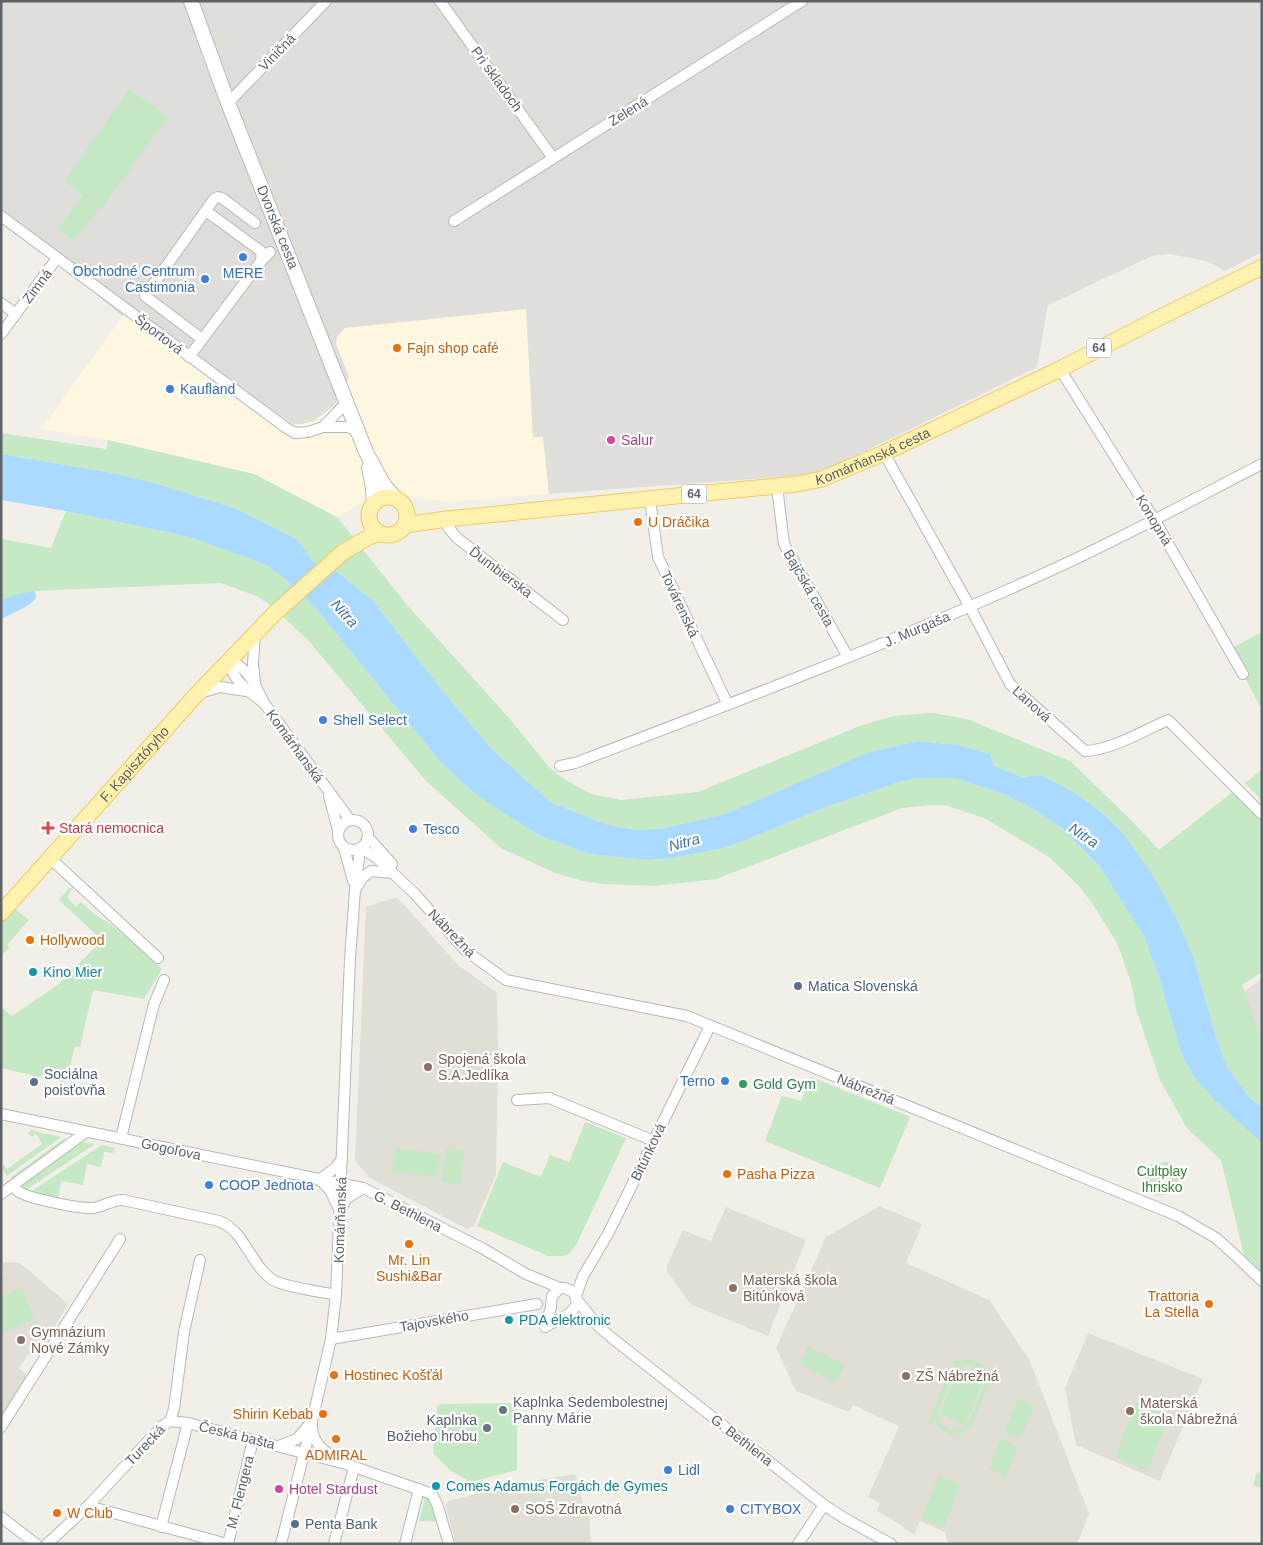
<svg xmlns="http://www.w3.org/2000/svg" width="1263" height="1545" font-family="Helvetica,sans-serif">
<rect width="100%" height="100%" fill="#f1efe8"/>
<polygon fill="#fef7e0" points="130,306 349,377 336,344 337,337 345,327 526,309 533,437 543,436 549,494 449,502 381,492 337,517 254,474 108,440 41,429"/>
<g fill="#e0deda">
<polygon points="1,1 1262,1 1262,252 1225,271 1206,261 1169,254 1152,256 1048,305 1037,367 827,470 807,475 549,494 543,437 533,437 526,309 345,328 337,337 336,344 349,377 335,405 314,421 302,424 293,424 245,393 130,306 122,316 85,285 1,224"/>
<polygon points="1262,979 1262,1039 1243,992"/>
</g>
<g fill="#e1ded6">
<polygon points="397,897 458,965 497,993 498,1061 496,1174 474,1226 467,1229 370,1178 355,1161 366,907"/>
<polygon points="880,1206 922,1224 906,1263 989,1300 1030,1361 1089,1514 1077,1544 948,1544 945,1532 920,1521 914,1535 895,1521 877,1511 880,1503 868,1497 899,1426 853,1405 849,1412 796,1391 776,1348 826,1237"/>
<polygon points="726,1207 806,1240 768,1336 690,1304 667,1271 667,1266 683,1230 711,1241"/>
<polygon points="1,1262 20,1263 68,1304 46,1341 42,1339 31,1356 28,1354 19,1369 28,1375 1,1418 1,1276 4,1274 1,1269"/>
<polygon points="1088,1333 1203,1379 1160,1481 1076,1445 1065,1388"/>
<polygon points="575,1474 586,1513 589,1513 591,1544 456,1544 445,1505 448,1501 527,1482"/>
</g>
<g fill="#c5e8c5" fill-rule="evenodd">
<polygon points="129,89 168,117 102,208 100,207 74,241 58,229 83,196 65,181"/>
<polygon points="1,433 106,449 108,440 254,474 337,517 408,606 509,718 549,767 564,779 591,794 621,800 698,792 860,726 893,716 932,713 967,719 1070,761 1130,819 1159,850 1235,790 1262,817 1262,972 1242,985 1262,1039 1262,1108 1250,1098 1227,1067 1216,1037 1194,959 1180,925 1106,816 1079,795 1041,775 1022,777 994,766 990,754 958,745 919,741 869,752 725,814 665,828 636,830 605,824 550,802 492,749 447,696 373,601 338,572 313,562 298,540 237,509 165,486 118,474 1,454"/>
<polygon points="66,511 190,537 266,565 285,579 317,610 438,759 467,787 491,805 540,836 589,854 648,860 675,858 728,847 829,806 899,782 918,778 955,778 1006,795 1036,811 1063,829 1099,866 1143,934 1159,977 1181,1053 1193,1075 1214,1100 1262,1143 1262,1272 1244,1255 1221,1160 1187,1128 1160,1080 1136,1009 1131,982 1117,943 1092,903 1078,885 1049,857 986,819 948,806 932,805 902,808 716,879 654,886 603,884 583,881 555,873 501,848 426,781 308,640 276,610 257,596 221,583 35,591 1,613 1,539 51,548"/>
<polygon points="1262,632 1262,710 1230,649"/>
<polygon points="1262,770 1262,801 1245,783"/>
<polygon points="69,888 73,888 67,897 76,907 81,902 94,914 112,925 162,969 144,999 93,990 80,1047 75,1046 66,1083 1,1068 1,1007 12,1016 59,984 102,940 59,900"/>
<polygon points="15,909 29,920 7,945 9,948 1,956 1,922"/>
<polygon points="811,1077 910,1117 880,1188 765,1141 782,1096 801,1101"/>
<polygon points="585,1122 626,1138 577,1243 569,1254 562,1256 548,1256 477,1226 503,1162 541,1177 550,1155 569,1162"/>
<polygon points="31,1130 61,1137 7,1176 2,1169 3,1164 7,1169 42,1144 37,1135 35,1134 32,1137 28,1133"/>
<polygon points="65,1138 64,1142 16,1179 10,1178"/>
<polygon points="81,1142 95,1144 24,1191 23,1189 22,1184"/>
<polygon points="102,1145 115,1148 113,1153 104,1152 101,1167 87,1164 83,1185 61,1181 58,1200 30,1192"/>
<polygon points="395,1148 440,1154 438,1177 392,1171"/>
<polygon points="446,1149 464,1151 460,1184 442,1182"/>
<polygon points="1169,1162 1180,1176 1174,1193 1155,1196 1144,1182 1151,1164"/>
<polygon points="22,1288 35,1319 1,1333 1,1297"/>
<polygon points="808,1347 845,1364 836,1382 800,1365"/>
<path d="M955 1358 959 1360V1362C973 1357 990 1365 989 1382 988 1388 985 1394 982 1400 976 1415 969 1441 947 1433 941 1430 937 1425 935 1419L932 1425 928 1423ZM965 1365C975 1364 982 1369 984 1378L959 1368ZM958 1368 940 1414 965 1425 984 1378V1384L969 1422C961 1431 950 1432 941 1423L938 1411 954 1373Z"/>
<polygon points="1018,1399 1034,1406 1021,1438 1004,1432"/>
<polygon points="1137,1402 1169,1417 1147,1471 1115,1457"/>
<polygon points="508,1403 514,1404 517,1408 517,1470 470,1482 450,1470 433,1453 437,1407 441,1404"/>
<polygon points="1001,1439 1018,1446 1006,1476 989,1469"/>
<polygon points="1257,1472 1262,1473 1262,1488 1253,1485"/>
<polygon points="939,1476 961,1485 943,1528 921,1519"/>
<polygon points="425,1498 431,1498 437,1522 419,1521"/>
</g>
<g fill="#aadaff">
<polygon points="1,454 118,474 165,486 237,509 298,540 313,562 338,572 373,601 447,696 492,749 550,802 605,824 636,830 665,828 725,814 869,752 919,741 958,745 990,754 994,766 1022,777 1041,775 1079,795 1106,816 1126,837 1154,877 1180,925 1194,959 1216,1037 1227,1067 1250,1098 1262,1108 1262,1143 1214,1100 1193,1075 1181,1053 1159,977 1143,934 1099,866 1063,829 1036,811 1006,795 955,778 918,778 899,782 829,806 728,847 675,858 648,860 589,854 540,836 491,805 467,787 438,759 317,610 285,579 266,565 190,537 66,511 1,500"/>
<path d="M35 591 36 598C28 609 13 611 1 620V601L18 594Z"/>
</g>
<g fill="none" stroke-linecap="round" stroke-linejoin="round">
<g stroke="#b5b8bc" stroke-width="12">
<g id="street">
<polyline points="440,1 553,158"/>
<polyline points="228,103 326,1"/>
<polyline points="206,211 262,252 261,261"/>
<polyline points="1,216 285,427 295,433 308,432 323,427 347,427 357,430"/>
<polyline points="454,221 802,1"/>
<polyline points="1,303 16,314"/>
<polyline points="1,334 57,258"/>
<polyline points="202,339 145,296 214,199 218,197 222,198 255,223"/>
<polyline points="189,357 261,261 270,252"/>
<polyline points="1060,369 1154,519 1243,674"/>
<polyline points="323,427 347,402"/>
<path d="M884 453 970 607 1010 684 1085 751C1112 750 1143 731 1168 720L1262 814"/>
<polyline points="777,486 784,544 848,657"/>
<polyline points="650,499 658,557 728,705"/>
<polyline points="447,519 448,527 457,538 563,620"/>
<polyline points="255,634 253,664 255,683"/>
<polyline points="200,693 220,687 246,691"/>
<path d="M264 703C249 692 232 680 229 661 247 666 256 686 264 703L350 820"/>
<path d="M560 766 575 763C733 703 892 643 1045 573 1119 540 1190 501 1262 464"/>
<polyline points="329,796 338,830"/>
<circle cx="353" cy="835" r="15"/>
<polyline points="368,837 392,864"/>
<polyline points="344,848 353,881"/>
<polyline points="361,848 377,858 415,894 465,950 506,980 687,1016 1178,1216 1216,1238 1236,1256 1262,1281"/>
<polyline points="50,858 158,958"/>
<polyline points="357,887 362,878 371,871 392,873"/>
<polyline points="517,1100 549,1098 654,1141"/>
<polyline points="1,1114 363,1188 482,1248 526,1274 560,1288"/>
<polyline points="121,1138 154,1004 164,980"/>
<polyline points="319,1180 335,1168 342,1159"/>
<polyline points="320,1180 330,1190 338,1207"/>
<path d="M12 1186 19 1192 28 1196C41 1200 79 1209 92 1208 103 1207 111 1200 123 1200L219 1221C245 1231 251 1266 273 1280 284 1287 322 1292 336 1295"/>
<polyline points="1,1194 86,1132"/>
<polyline points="341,1209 346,1199 363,1188"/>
<path d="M560 1288H565L573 1292C587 1311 557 1319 545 1327L551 1307 552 1296Z"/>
<polyline points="576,1296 583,1276 608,1234 710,1026"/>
<polyline points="577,1300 599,1327 612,1338 824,1505 844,1518 891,1544"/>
<polyline points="331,1339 537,1304"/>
<polyline points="170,1421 188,1423 346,1464 432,1494 437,1504 449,1544"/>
<path d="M312 1426C312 1441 321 1450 334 1457"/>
<polyline points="1,1427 120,1239"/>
<polyline points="281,1445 297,1439 308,1426"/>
<polyline points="88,1506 227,1544"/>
<polyline points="1,1517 36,1544"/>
<polyline points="161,1527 188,1423"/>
<polyline points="47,1544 88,1506 162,1426 170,1421 174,1409 184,1332 200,1260"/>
<polyline points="228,1544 253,1440"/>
<polyline points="281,1544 309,1434 331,1339 336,1295 350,959 355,890 360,849"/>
<polyline points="334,1544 354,1467"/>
<polyline points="405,1544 419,1489"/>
<polyline points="798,1544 824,1505"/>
</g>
</g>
<g stroke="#b6babf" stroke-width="16">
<g id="secondary">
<polyline points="191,1 228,103 366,452 384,485 395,498"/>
<polyline points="369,468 373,488 374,504"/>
</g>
</g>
<g stroke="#f2c960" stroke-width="17">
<g id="primary">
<circle cx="388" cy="516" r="19"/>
<path id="s1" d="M405 525 447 519 797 484 822 479 884 453 1060 369 1155 320 1262 267"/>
<path id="s2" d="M1 913 197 694 274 614 343 552 369 537 380 533"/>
</g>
</g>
<use href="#street" stroke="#fff" stroke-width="10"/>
<use href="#secondary" stroke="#fff" stroke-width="14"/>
<use href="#primary" stroke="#fff2af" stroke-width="15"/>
</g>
<g fill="#3f7fe0" stroke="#fff" stroke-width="2">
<circle cx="243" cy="257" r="5"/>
<circle cx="205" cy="279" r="5"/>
<circle cx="170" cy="389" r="5"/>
<circle cx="323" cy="720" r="5"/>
<circle cx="413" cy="829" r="5"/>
<circle cx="725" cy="1081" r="5"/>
<circle cx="209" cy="1185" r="5"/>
<circle cx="668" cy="1470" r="5"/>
<circle cx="730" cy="1509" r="5"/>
</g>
<g fill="#e8710a" stroke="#fff" stroke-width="2">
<circle cx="397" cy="348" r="5"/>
<circle cx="638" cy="522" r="5"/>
<circle cx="30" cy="940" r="5"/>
<circle cx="727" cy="1174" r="5"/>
<circle cx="409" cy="1244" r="5"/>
<circle cx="1209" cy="1304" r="5"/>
<circle cx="334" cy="1375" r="5"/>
<circle cx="323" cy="1414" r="5"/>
<circle cx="336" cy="1439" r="5"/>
<circle cx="57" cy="1513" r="5"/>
</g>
<g fill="#d1479c" stroke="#fff" stroke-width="2">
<circle cx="611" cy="440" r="5"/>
<circle cx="279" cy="1489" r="5"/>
</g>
<path fill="#e0444e" stroke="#fff" stroke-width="2" d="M45.5 820.5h5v5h5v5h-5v5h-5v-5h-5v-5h5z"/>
<g fill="#0f9aa8" stroke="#fff" stroke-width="2">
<circle cx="33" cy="972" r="5"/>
<circle cx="509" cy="1320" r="5"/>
<circle cx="436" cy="1486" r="5"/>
</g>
<g fill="#5c6f8a" stroke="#fff" stroke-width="2">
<circle cx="798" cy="986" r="5"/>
<circle cx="34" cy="1082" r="5"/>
<circle cx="295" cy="1524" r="5"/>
</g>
<g fill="#8d6e63" stroke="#fff" stroke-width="2">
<circle cx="428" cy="1067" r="5"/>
<circle cx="733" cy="1288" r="5"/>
<circle cx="21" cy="1340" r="5"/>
<circle cx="906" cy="1376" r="5"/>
<circle cx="1130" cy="1411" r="5"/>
<circle cx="515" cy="1509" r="5"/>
</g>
<circle fill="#2e9e5b" stroke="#fff" stroke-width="2" cx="743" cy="1084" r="5"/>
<g fill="#6b7280" stroke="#fff" stroke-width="2">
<circle cx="503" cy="1410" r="5"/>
<circle cx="487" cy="1428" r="5"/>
</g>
<g text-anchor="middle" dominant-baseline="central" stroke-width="4.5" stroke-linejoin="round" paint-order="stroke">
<g fill="#fff" stroke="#8f9295" stroke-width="1">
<rect x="1086.5" y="338.5" width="25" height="19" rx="4"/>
<rect x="681.5" y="484.5" width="25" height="19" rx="4"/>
</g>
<g font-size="12" font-weight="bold" fill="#5f6368">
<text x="1099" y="348">64</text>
<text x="694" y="494">64</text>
</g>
<g font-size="14" fill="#5f6368" stroke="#fff">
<text transform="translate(277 52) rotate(-46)">Viničná</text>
<text transform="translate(497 79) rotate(54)">Pri skladoch</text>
<text transform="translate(628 111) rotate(-32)">Zelená</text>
<text transform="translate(278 227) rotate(68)">Dvorská cesta</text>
<text transform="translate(37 286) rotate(-53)">Zimná</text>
<text transform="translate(159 334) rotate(37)">Športová</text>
<text stroke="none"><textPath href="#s1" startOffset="475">Komárňanská cesta</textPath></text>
<text transform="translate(1154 520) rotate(59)">Konopná</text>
<text transform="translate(501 572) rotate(37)">Ďumbierska</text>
<text transform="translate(809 588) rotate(60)">Bajčská cesta</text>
<text transform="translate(680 604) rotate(65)">Továrenská</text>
<text transform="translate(917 629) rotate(-23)">J. Murgaša</text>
<text transform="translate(1032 704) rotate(42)">Ľanová</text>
<text transform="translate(295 746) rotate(54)">Komárňanská</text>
<text stroke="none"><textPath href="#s2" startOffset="200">F. Kapisztóryho</textPath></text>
<text transform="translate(452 933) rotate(46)">Nábrežná</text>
<text transform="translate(866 1089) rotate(22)">Nábrežná</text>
<text transform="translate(171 1149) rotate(12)">Gogoľova</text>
<text transform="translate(648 1152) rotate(-64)">Bitúnková</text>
<text transform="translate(408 1211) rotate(27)">G. Bethlena</text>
<text transform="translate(340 1220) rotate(-88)">Komárňanská</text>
<text transform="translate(434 1321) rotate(-10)">Tajovského</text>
<text transform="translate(237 1435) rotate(14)">Česká bašta</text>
<text transform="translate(742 1440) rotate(38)">G. Bethlena</text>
<text transform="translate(145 1445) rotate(-46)">Turecká</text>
<text transform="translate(240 1492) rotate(-76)">M. Flengera</text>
</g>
<g font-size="14" fill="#366cbe" stroke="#fff" text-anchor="start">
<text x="195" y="271" text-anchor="end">Obchodné Centrum<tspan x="195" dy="16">Castimonia</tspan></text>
<text x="243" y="273" text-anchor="middle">MERE</text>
<text x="180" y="389">Kaufland</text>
<text x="333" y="720">Shell Select</text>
<text x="423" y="829">Tesco</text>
<text x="715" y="1081" text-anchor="end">Terno</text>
<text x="219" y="1185">COOP Jednota</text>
<text x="678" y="1470">Lidl</text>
<text x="740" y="1509">CITYBOX</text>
</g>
<g font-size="14" fill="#c56008" stroke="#fff" text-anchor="start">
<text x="407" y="348">Fajn shop café</text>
<text x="648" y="522">U Dráčika</text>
<text x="40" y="940">Hollywood</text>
<text x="737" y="1174">Pasha Pizza</text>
<text x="409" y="1260" text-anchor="middle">Mr. Lin<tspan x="409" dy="16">Sushi&amp;Bar</tspan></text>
<text x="1199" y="1296" text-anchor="end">Trattoria<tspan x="1199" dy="16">La Stella</tspan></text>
<text x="344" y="1375">Hostinec Košťál</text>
<text x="313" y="1414" text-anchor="end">Shirin Kebab</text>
<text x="336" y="1455" text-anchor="middle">ADMIRAL</text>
<text x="67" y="1513">W Club</text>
</g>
<g font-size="14" fill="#b23c85" stroke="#fff" text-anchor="start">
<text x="621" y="440">Salur</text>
<text x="289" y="1489">Hotel Stardust</text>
</g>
<g font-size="14" fill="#be3a42" stroke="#fff" text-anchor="start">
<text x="59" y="828">Stará nemocnica</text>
</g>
<g font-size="14" fill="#0d838f" stroke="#fff" text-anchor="start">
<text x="43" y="972">Kino Mier</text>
<text x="519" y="1320">PDA elektronic</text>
<text x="446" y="1486">Comes Adamus Forgách de Gymes</text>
</g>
<g font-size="14" fill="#4e5e75" stroke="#fff" text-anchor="start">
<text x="808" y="986">Matica Slovenská</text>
<text x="44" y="1074">Sociálna<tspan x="44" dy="16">poisťovňa</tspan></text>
<text x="305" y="1524">Penta Bank</text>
</g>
<g font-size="14" fill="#785e54" stroke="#fff" text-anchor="start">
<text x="438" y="1059">Spojená škola<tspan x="438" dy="16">S.A.Jedlíka</tspan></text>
<text x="743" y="1280">Materská škola<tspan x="743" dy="16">Bitúnková</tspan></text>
<text x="31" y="1332">Gymnázium<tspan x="31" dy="16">Nové Zámky</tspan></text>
<text x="916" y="1376">ZŠ Nábrežná</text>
<text x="1140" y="1403">Materská<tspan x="1140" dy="16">škola Nábrežná</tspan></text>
<text x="525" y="1509">SOŠ Zdravotná</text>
</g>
<g font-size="14" fill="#27864d" stroke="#fff" text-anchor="start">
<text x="753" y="1084">Gold Gym</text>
</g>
<g font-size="14" fill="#348238" stroke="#fff">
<text x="1162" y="1171">Cultplay<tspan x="1162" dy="16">Ihrisko</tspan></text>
</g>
<g font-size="14" fill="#5b616d" stroke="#fff" text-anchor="start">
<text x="513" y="1402">Kaplnka Sedembolestnej<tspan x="513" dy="16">Panny Márie</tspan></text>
<text x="477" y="1420" text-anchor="end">Kaplnka<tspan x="477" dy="16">Božieho hrobu</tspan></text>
</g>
<g font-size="15" font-style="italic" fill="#4174aa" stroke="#fff">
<text transform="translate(345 613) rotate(48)">Nitra</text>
<text transform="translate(1084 835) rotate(34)">Nitra</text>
<text transform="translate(684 842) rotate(-15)">Nitra</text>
</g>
</g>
<rect width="1263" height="1545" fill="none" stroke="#5f6368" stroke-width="5"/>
</svg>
